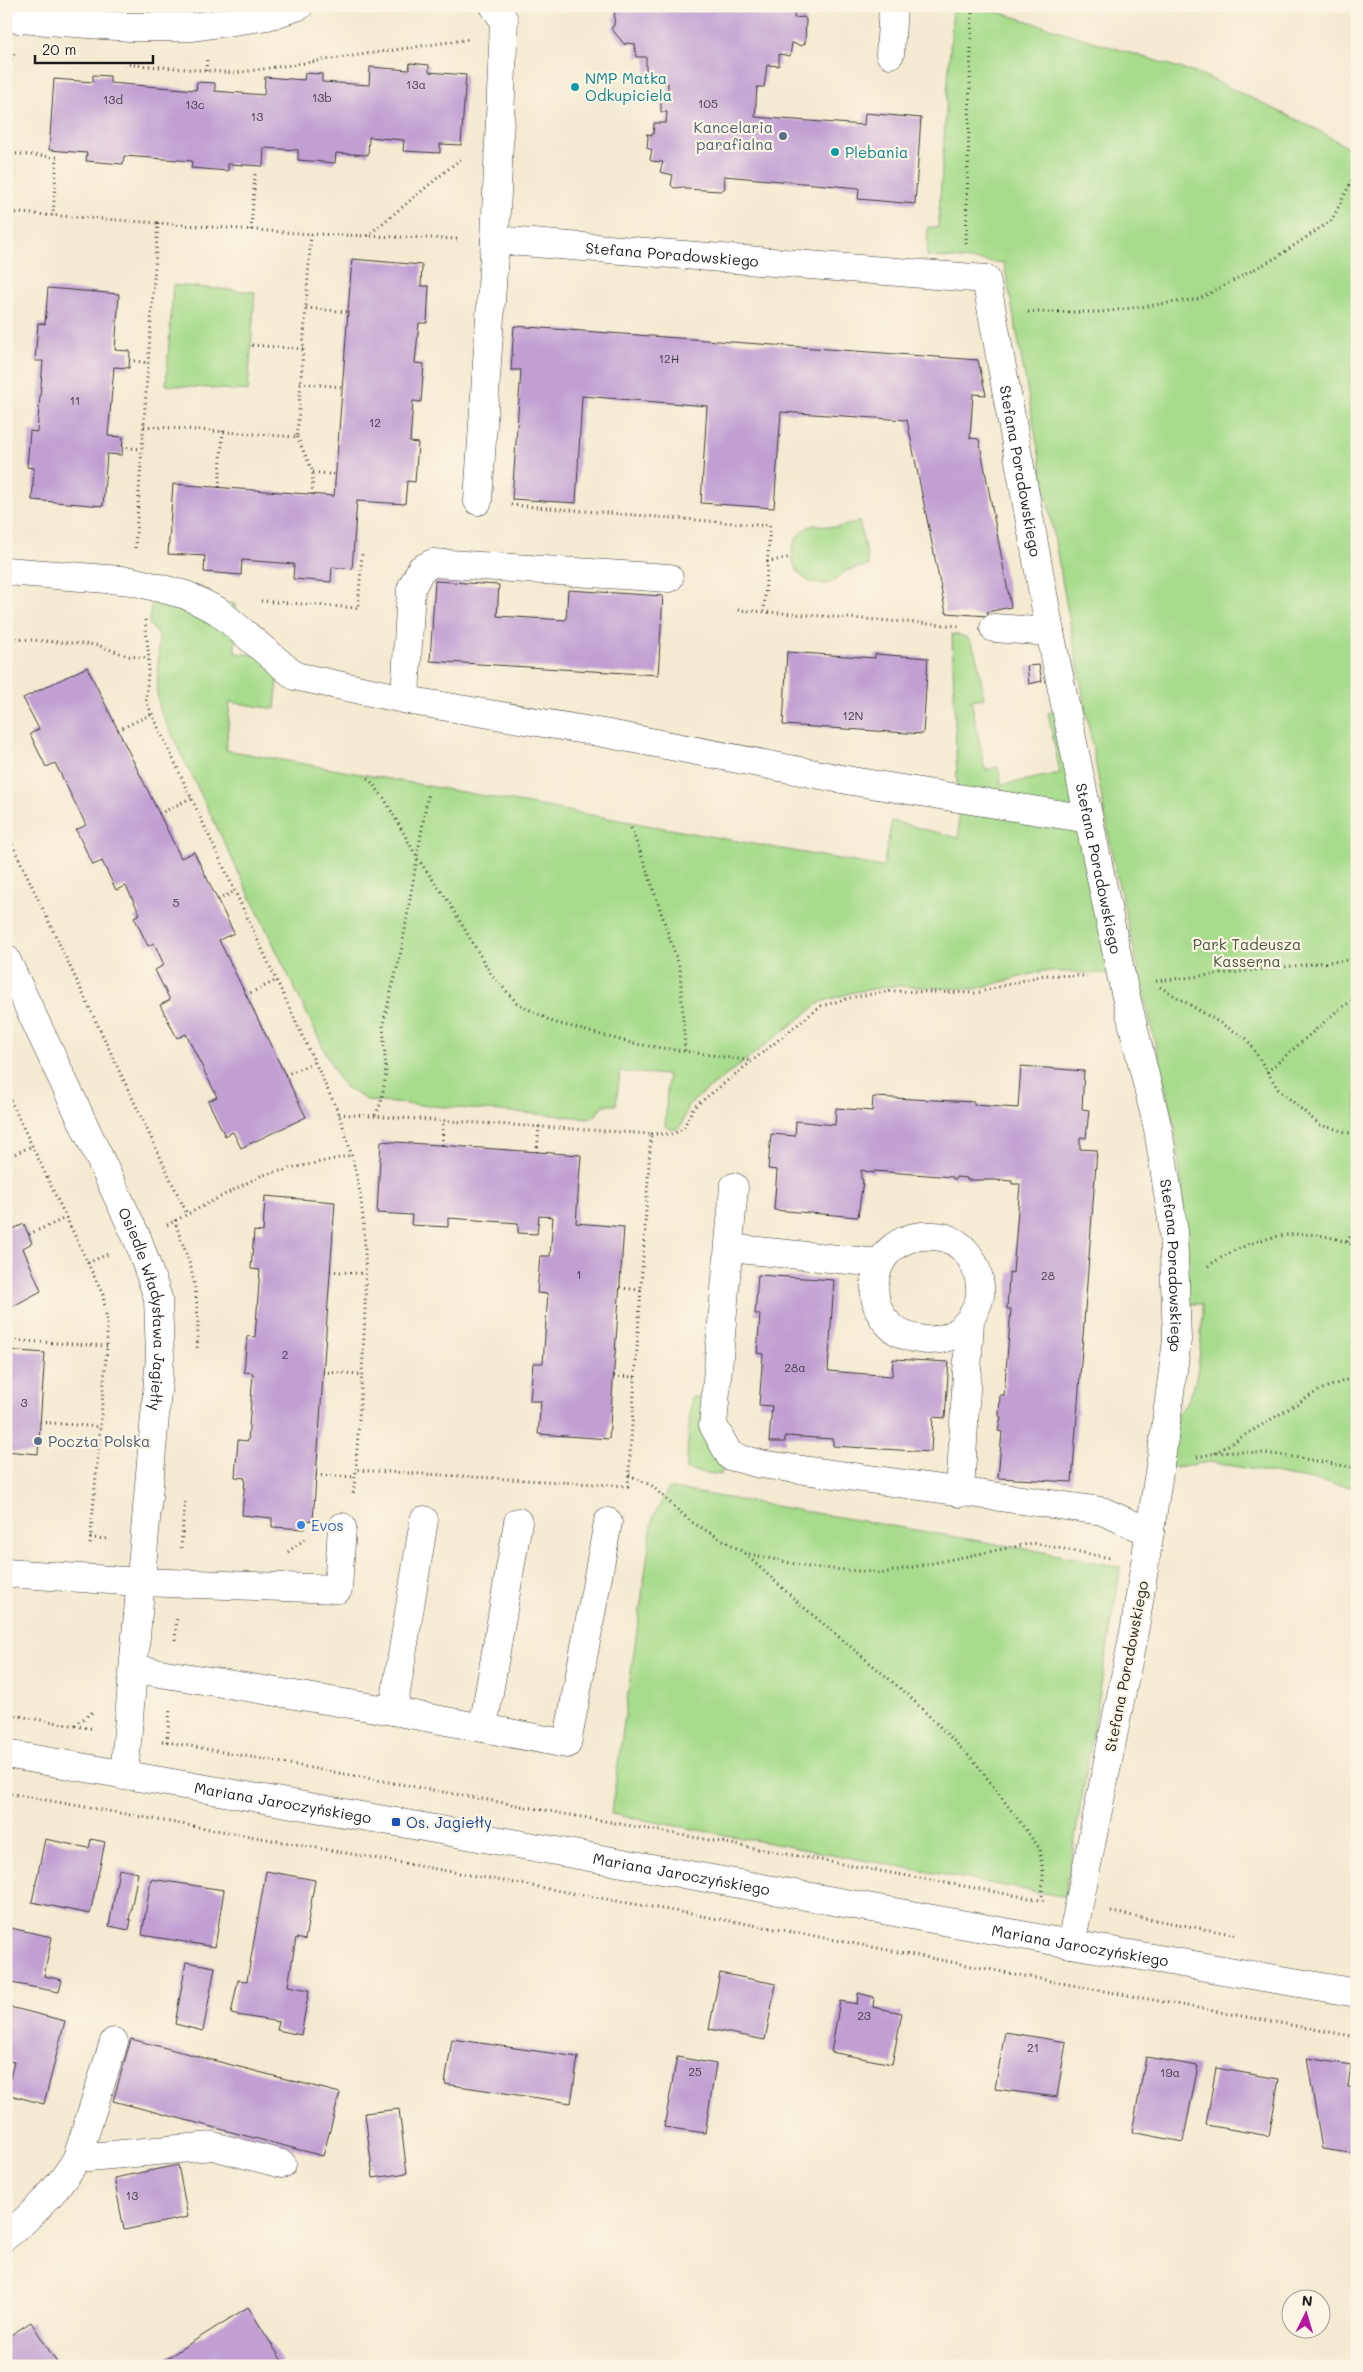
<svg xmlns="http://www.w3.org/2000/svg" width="1363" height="2372" font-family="Mali,sans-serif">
<rect width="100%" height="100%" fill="#fcf5e5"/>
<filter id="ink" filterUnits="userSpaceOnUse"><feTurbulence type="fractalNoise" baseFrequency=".02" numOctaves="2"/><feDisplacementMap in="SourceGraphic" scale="10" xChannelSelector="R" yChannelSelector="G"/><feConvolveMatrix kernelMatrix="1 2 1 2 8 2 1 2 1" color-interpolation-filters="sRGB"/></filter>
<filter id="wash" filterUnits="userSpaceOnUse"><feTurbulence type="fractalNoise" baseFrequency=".0096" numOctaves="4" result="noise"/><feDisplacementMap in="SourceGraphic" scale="20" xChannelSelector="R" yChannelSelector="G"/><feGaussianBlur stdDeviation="1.12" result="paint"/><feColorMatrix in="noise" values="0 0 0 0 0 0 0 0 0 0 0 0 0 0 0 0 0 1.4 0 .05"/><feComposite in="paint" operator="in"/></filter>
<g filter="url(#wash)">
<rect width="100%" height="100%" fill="#f4ead1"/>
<g fill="#a7dc8c" stroke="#627c54">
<path d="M953 6H979L1205 76 1316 129 1357 153V1488L1210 1462 1177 1467 1169 1466 1178 1412C1201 1397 1202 1331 1202 1304H1185L1183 1200 1175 1129 1114 864 1004 263 927 256 928 227H938Z"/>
<polygon points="173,285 255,292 248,391 166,385"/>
<path d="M859 521 869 566C862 567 852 568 846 571 838 576 835 583 824 584 795 586 780 548 804 530 818 520 823 528 836 527 844 527 852 523 859 521Z"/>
<path d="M157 597 235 604V653L280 657 275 709 230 702 226 750 883 867 892 821 959 838 952 634C957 635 962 635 967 638 978 647 981 683 984 698L971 700 985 770 998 767 1002 785 1060 773 1048 713 1061 711 1115 974 1043 971 975 989 892 986 854 992 821 1002 688 1105 682 1124 677 1129H670L665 1126 668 1075 620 1072 616 1105H604L595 1116 589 1118 368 1101 345 1087 337 1076 160 710 157 694 159 636 149 624 151 603Z"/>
<polygon points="691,1397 703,1398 723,1462 721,1475 686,1470"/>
<polygon points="669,1488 1038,1551 1121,1567 1065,1897 611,1814 653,1517"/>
</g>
<g id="blocks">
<g fill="#c19fd3">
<polygon points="614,6 795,6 794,18 804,17 806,20 805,43 802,46 792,43 790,56 779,54 779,66 767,65 764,87 757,87 755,117 864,125 865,113 921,118 915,204 858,199 859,188 724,176 725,188 721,191 685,189 684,187 674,188 671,185 673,175 660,172 663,162 651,161 650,159 652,150 647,148 648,136 646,134 653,135 654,123 666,123 667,112 661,112 661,94 668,95 668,83 646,80 646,57 636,57 635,44 626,43 625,45 611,28 614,26 615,10 612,8"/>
<polygon points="410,63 429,65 429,72 466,75 461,145 440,144 440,153 403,151 404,140 369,137 368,155 336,153 335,163 298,160 298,150 264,148 263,166 228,164 228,171 191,168 192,161 124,156 123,164 86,161 87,153 49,150 54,79 93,82 93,75 110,76 110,83 196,90 197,82 215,83 215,91 264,95 265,77 304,80 305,73 322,74 322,82 369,85 370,67 409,70"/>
<polygon points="352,259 422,265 421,286 429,286 427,323 419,323 415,363 424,364 421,402 413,401 410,442 418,443 415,482 407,481 405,504 357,501 352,569 332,567 331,582 293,579 294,564 242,560 241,575 204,572 205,556 168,554 173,484 334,496"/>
<polygon points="48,288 119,294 115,350 130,351 129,368 114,367 108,436 123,437 122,455 107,454 103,506 32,500 34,468 27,467 30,431 37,432 43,361 35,361 38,323 45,324"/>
<polygon points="514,326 978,360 986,395 973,394 970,438 979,439 1011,607 987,612 988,616 946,613 907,420 781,412 774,508 701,503 707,406 582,396 576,503 512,499 521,370 511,370"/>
<polygon points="435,581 499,585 497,616 566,620 568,590 663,596 658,675 430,661"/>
<polygon points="787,652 875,658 875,654 928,658 923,734 783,725"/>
<polygon points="1039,665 1042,681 1029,684 1027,666"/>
<polygon points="87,667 181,858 194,852 234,933 219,940 306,1117 241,1148 233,1132 225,1136 208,1101 217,1097 186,1034 177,1038 160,1005 170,1000 155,970 164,965 154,943 148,946 134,917 140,914 126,886 116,890 102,861 93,865 76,830 86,825 55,763 46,767 30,734 39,729 23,698"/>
<polygon points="1021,1066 1084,1071 1082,1109 1089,1110 1086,1138 1080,1137 1080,1149 1097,1150 1072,1482 998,1478 1002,1432 998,1431 1001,1417 999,1416 1000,1395 1004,1395 1011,1309 1007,1309 1009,1276 1009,1272 1013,1273 1020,1184 1012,1184 1012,1181 1000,1180 1000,1182 998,1180 967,1180 967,1178 956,1177 956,1179 953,1179 953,1177 874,1171 874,1173 861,1170 861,1179 863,1180 858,1217 774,1210 777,1170 768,1169 771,1134 795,1136 796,1121 835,1125 836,1108 872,1111 873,1097 974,1102 974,1105 1018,1108"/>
<polygon points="381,1141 581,1155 576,1223 624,1227 609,1439 538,1434 541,1401 530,1401 533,1363 543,1363 548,1294 537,1293 540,1256 550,1256 553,1217 539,1216 537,1234 518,1233 518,1223 448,1218 448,1227 411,1225 412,1215 377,1213"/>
<polygon points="265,1196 335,1202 313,1521 306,1520 305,1529 272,1527 272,1518 242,1515 245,1478 235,1477 238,1440 248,1441 253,1373 244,1372 247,1336 255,1337 260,1270 251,1269 254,1231 263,1232"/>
<polygon points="6,1214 13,1229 24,1224 32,1243 23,1248 41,1291 6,1310"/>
<polygon points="758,1275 834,1280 828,1371 892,1376 893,1359 949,1362 945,1418 933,1417 931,1452 833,1446 833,1439 785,1436 785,1442 769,1442 772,1406 759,1405 763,1354 757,1353 760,1314 755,1314"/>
<polygon points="6,1350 45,1353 38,1454 6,1451"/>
<polygon points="45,1839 89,1848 91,1839 105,1842 90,1914 32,1902"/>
<polygon points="119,1869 138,1873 129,1920 131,1920 129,1930 109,1926"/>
<polygon points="266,1871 315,1880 305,1940 296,1938 288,1986 309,1990 301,2035 277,2030 279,2022 231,2014 238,1980 247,1981"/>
<polygon points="151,1879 224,1890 215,1947 142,1935"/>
<polygon points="6,1927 52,1937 44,1976 62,1980 59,1992 6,1982"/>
<polygon points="186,1962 215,1967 203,2031 175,2024"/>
<polygon points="720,1973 776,1984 765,2040 709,2029"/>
<polygon points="858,1993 874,1997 873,2007 902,2013 892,2064 831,2052 840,2001 857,2004"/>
<polygon points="6,2006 65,2021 44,2104 6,2094 14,2062 6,2060"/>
<polygon points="1005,2032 1066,2042 1057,2097 995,2089"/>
<polygon points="131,2039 340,2093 323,2156 113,2101"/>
<polygon points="452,2039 578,2057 571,2103 445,2084"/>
<polygon points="677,2057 716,2064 705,2133 664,2127"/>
<polygon points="1146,2057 1198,2066 1183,2142 1132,2132"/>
<polygon points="1307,2058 1351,2065 1348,2087 1355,2088 1351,2109 1356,2110 1352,2132 1357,2136 1357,2154 1322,2149"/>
<polygon points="1216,2068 1279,2079 1269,2136 1206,2125"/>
<polygon points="399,2109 407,2173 373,2178 365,2113"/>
<polygon points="178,2165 188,2217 124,2230 114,2178"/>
<polygon points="248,2307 282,2361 274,2366 154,2366"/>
<polygon points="31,2322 59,2366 6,2366 6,2338"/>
</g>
</g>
</g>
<g filter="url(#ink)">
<use href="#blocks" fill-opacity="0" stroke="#3c3b37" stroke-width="1"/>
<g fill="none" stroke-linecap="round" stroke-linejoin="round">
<g stroke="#3c3b37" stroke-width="29">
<g id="minor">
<path id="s1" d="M494 6 504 20 495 240 986 279 1050 632 1123 984 1158 1129 1173 1226 1177 1340 1162 1453 1135 1627 1071 1944"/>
<polyline points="6,18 130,27 193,27 268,16 299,6"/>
<polyline points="890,54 893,6"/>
<polyline points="478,501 495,240"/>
<polyline points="6,571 132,581 186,595 218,611 295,676 418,702 609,734 852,781 1089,819"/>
<polyline points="994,628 1050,632"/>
<polyline points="405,698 411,589 421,569 433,563 669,578"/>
<path id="s2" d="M6 959 138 1240 158 1298 160 1357 124 1776"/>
<polyline points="734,1187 713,1425 730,1456 760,1464 1102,1511 1150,1532"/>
<polyline points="729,1248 879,1263"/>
<path d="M960 1493 970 1320C973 1313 979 1304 980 1296 982 1268 965 1238 935 1236 862 1229 853 1330 919 1339 930 1341 943 1340 952 1335 959 1332 964 1325 970 1320"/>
<polyline points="6,1573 140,1582 338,1589 342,1527"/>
<polyline points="135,1669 393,1711 424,1520"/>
<polyline points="393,1711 483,1728 518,1522"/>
<polyline points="483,1728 567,1744 608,1522"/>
<path id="s3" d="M6 1754 396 1822 1071 1944 1357 1993"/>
<polyline points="77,2158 213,2146 282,2164"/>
<path d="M6 2236C31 2217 62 2185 77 2158L114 2042"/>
</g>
</g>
<g stroke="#3c3b37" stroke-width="3" stroke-dasharray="1 4" stroke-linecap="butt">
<polyline points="124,64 235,73 470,39"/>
<polyline points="6,68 14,54"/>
<polyline points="206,71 207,59"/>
<polyline points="6,153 57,157 53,216"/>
<polyline points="6,212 158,223"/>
<polyline points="251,230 255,174"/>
<polyline points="311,234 460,239"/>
<polyline points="367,236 463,157"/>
<polyline points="966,244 972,6"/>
<polyline points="306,308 348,312"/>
<polyline points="1028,312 1102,312 1199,299 1277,257 1332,220 1357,170"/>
<polyline points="252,345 303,349"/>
<polyline points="129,360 148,363"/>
<polyline points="300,383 342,387"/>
<polyline points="297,437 313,472 312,494"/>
<polyline points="122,447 141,449"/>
<polyline points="313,472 336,475"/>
<polyline points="219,487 223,431"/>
<polyline points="511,505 770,526 764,611"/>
<polyline points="135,548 158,223 311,234 297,437 143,426"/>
<polyline points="767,562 791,557"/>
<polyline points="261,601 358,608 362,554"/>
<polyline points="738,610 960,626"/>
<path d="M145 620 149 658 146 701 339 1114C350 1147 360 1182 363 1218 370 1298 360 1388 356 1469"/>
<polyline points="6,638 97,645 128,656 149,658"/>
<polyline points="118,730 152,714"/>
<polyline points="368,778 384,798 418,859 448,901 491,974 517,1003 553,1022 635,1044 752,1061"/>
<polyline points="159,814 191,798"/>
<polyline points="631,828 647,870 680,969 685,1051"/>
<polyline points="6,831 187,1214"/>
<polyline points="218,900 235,891"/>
<polyline points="1156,981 1357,959"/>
<polyline points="1160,987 1247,1039 1278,1089 1320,1125 1357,1135"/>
<polyline points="246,995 277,980"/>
<polyline points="1267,1072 1337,1011 1357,997"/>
<polyline points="285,1075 315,1062"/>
<polyline points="6,1091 103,1295 107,1321 107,1346 90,1545"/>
<polyline points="339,1114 651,1134 628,1486 356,1470 353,1495"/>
<polyline points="375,1115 381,1103 386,1074 383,1024 401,952 428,793"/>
<polyline points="651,1134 673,1134 683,1129 693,1108 821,1006 854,997 891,991 976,993 1044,975 1087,976"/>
<polyline points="442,1145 443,1120"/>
<polyline points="537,1152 539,1126"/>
<polyline points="6,1158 32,1146"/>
<path d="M175 1220C179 1238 187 1252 191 1269 198 1298 199 1322 197 1351"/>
<polyline points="167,1225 262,1175 352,1155"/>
<polyline points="29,1234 66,1218"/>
<polyline points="1347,1242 1357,1226"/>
<polyline points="88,1263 108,1254"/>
<path d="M1208 1266C1252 1236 1307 1222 1357 1247"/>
<polyline points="330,1271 365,1274"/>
<polyline points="620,1288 641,1290"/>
<polyline points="6,1340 107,1346"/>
<polyline points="323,1372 360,1374"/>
<polyline points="614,1376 636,1377"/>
<polyline points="40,1422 100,1427"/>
<polyline points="1215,1453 1320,1390 1357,1376"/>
<path d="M1197 1457C1248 1444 1305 1460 1357 1468"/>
<polyline points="316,1475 355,1477"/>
<polyline points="629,1475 652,1486 690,1521 745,1553 809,1567 883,1573 1033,1543 1110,1558"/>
<polyline points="90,1538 110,1539"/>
<polyline points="181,1548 185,1500"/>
<polyline points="288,1552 307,1537"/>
<polyline points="745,1554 801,1605 907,1694 975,1762 1040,1849 1043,1873 1042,1900"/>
<polyline points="175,1640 177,1617"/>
<polyline points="6,1714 94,1729"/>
<polyline points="75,1725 94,1711"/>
<polyline points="162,1741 1046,1901"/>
<polyline points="167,1742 170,1709"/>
<polyline points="6,1793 804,1934 1082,1987 1357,2037"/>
<polyline points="1111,1912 1238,1935"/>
</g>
<use href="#minor" stroke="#fff" stroke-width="28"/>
</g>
</g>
<g fill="#0f9aa8" stroke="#fcf5e5" stroke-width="2">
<circle cx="575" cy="87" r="5"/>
<circle cx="835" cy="152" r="5"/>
</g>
<g fill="#5c6f8a" stroke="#fcf5e5" stroke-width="2">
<circle cx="783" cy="136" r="5"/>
<circle cx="38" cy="1441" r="5"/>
</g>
<circle fill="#3f7fe0" stroke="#fcf5e5" stroke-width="2" cx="301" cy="1525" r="5"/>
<rect fill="#1a4fb4" stroke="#fcf5e5" stroke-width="2" x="391" y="1817" width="10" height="10" rx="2.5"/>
<g text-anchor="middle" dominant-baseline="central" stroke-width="4.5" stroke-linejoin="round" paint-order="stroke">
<g font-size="12" fill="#453d4a">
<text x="416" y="84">13a</text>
<text x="322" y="97">13b</text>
<text x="113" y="99">13d</text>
<text x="708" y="103">105</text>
<text x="195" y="104">13c</text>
<text x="257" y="116">13</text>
<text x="669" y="358">12H</text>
<text x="75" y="400">11</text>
<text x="375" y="422">12</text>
<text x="853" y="715">12N</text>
<text x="176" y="902">5</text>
<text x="579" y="1274">1</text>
<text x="1048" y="1275">28</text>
<text x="285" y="1354">2</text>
<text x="795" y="1367">28a</text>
<text x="24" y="1402">3</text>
<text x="864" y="2015">23</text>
<text x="1033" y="2047">21</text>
<text x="695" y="2071">25</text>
<text x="1170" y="2072">19a</text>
<text x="132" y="2195">13</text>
</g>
<g font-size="15" fill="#0d838f" stroke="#fcf5e5" text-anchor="start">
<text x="585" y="78">NMP Matka<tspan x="585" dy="17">Odkupiciela</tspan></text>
<text x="845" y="152">Plebania</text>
</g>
<g font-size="15" fill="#4e5e75" stroke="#fcf5e5" text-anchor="end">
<text x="773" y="127">Kancelaria<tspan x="773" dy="17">parafialna</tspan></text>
<text x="48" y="1441" text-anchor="start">Poczta Polska</text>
</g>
<g font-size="15" fill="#1c1c1c" stroke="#fcf5e5">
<text stroke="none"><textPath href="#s1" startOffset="415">Stefana Poradowskiego</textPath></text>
<text stroke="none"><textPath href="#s1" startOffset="925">Stefana Poradowskiego</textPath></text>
<text stroke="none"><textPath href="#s1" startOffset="1330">Stefana Poradowskiego</textPath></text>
<text stroke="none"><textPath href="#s1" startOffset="1735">Stefana Poradowskiego</textPath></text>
<text stroke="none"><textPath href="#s2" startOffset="380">Osiedle Władysława Jagiełły</textPath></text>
<text transform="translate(1126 1666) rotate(-79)">Stefana Poradowskiego</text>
<text stroke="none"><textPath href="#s3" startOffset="281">Mariana Jaroczyńskiego</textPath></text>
<text stroke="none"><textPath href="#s3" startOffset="686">Mariana Jaroczyńskiego</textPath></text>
<text stroke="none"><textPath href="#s3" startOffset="1091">Mariana Jaroczyńskiego</textPath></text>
</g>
<g font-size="15" fill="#46563e" stroke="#fcf5e5">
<text x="1247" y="944">Park Tadeusza<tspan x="1247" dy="17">Kasserna</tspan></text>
</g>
<g font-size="15" fill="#366cbe" stroke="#fcf5e5" text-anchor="start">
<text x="311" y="1525">Evos</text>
</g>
<g font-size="15" fill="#164399" stroke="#fcf5e5" text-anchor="start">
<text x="406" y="1822">Os. Jagiełły</text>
</g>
</g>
<rect width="1363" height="2372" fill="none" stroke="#fcf5e5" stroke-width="25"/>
<g transform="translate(1306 2314) rotate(5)"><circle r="24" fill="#fcf5e5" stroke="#a29e95"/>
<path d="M0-4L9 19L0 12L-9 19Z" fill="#b5179e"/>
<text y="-8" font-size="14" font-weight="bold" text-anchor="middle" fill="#1c1c1c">N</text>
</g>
<path d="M35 55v8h118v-8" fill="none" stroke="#1c1c1c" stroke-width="2.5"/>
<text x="42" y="55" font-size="15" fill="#1c1c1c" stroke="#fcf5e5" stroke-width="4" paint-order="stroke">20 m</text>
</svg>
